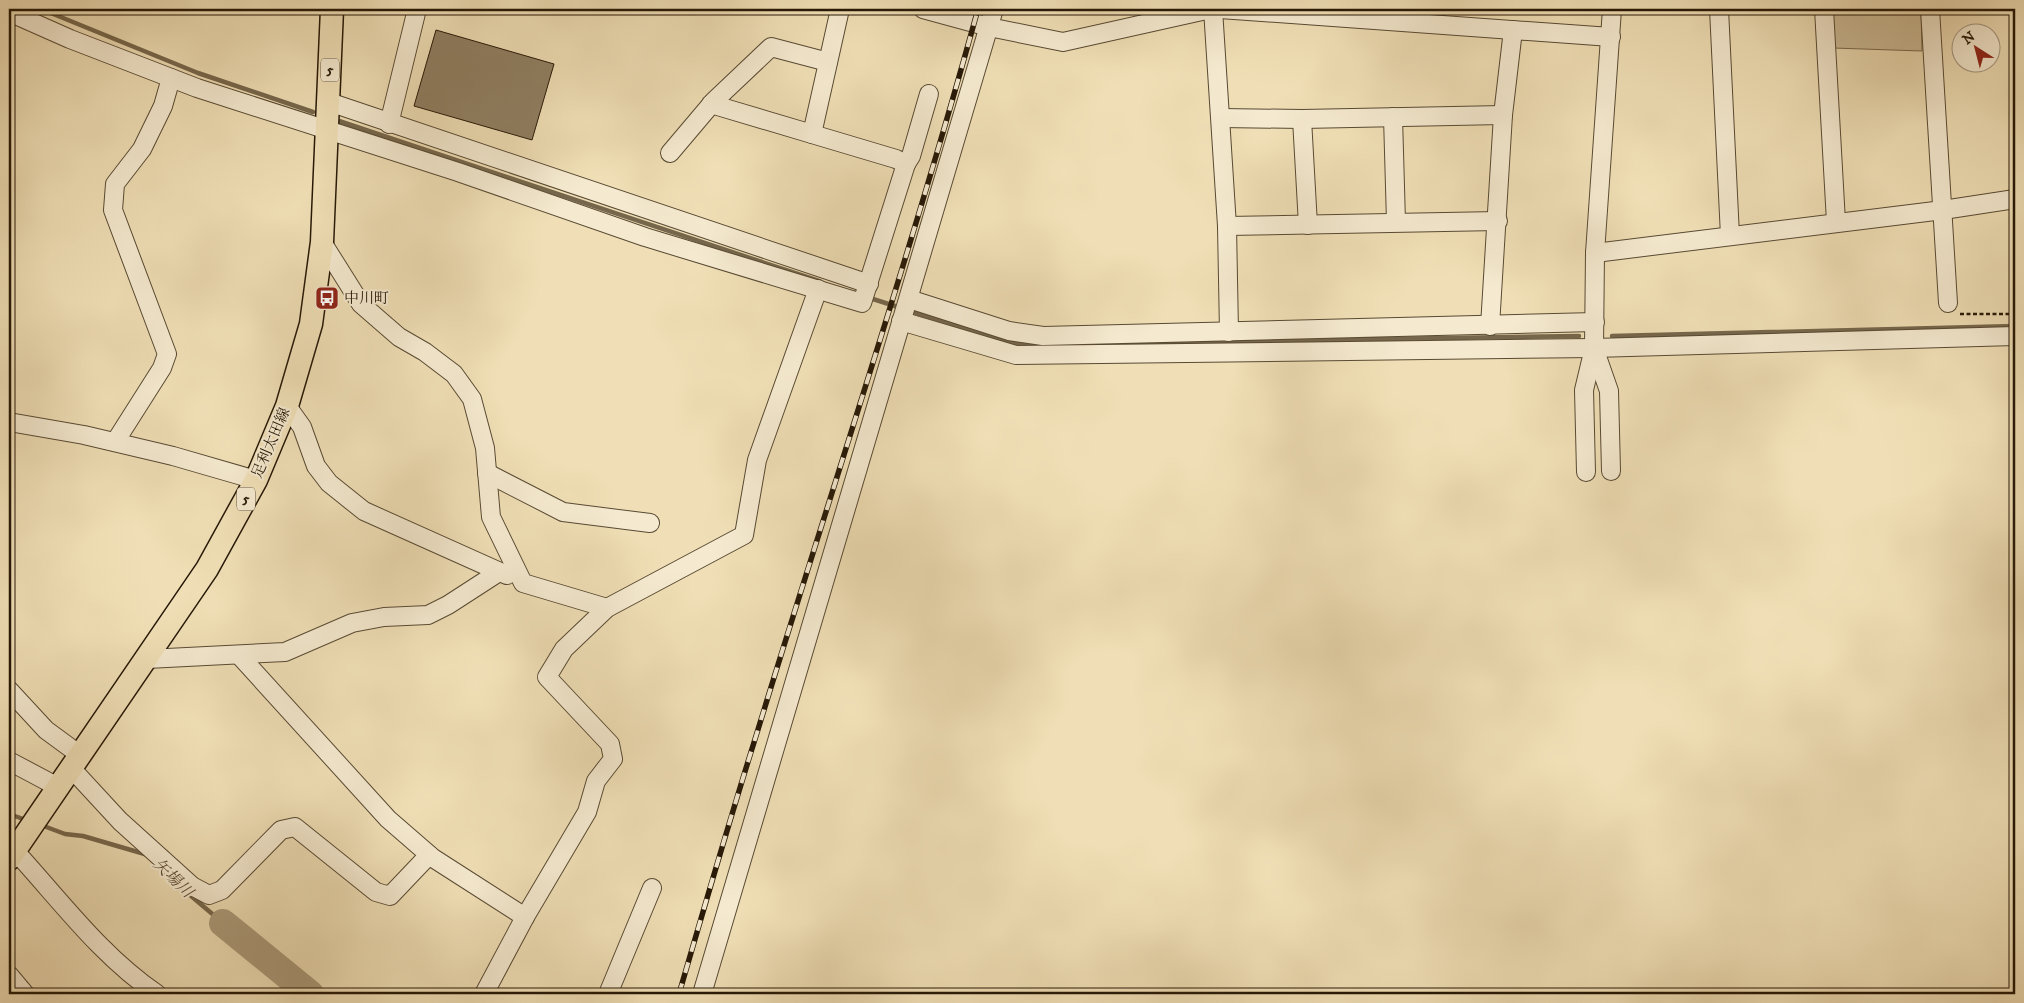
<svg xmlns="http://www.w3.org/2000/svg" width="2024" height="1003" font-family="'IM FELL DW Pica','Noto Serif JP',serif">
<rect width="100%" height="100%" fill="#f0dfb6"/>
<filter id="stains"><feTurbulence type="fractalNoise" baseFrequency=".004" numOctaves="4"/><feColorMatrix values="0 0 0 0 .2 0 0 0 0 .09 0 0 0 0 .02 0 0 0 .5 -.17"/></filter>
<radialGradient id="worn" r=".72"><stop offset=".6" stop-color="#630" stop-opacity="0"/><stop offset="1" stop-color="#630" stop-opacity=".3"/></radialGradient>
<polygon fill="#cebd98" stroke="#7a6a50" points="1831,9 1921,9 1922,51 1833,48"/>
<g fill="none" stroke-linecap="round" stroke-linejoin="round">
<g stroke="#76674c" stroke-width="4.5">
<polyline points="41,9 198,73 313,112"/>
<polyline points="339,121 819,281"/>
<polyline points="873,299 898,307"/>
<polyline points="916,313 1021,345 1045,345"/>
<polyline points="1612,336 2015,326"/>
<polyline points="1060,344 1579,336"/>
<polyline points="9,814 29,821"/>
<polyline points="41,825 65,834 83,836 148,855"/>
<polyline points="184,890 223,923"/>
</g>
<polyline stroke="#ab9b7a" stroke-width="28" points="223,923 310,994"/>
</g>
<polygon fill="#8f7f62" stroke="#261807" points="436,30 554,64 532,140 414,106"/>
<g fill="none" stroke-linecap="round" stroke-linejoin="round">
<g stroke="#584a33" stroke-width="20">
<g id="minor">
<polyline points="923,9 989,27 1063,42 1211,9"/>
<polyline points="1213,9 1227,226 1229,332"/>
<polyline points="1220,9 1611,37"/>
<polyline points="1719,9 1730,236"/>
<polyline points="1824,9 1836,222"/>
<polyline points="1930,9 1948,303"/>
<polyline points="9,12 70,39 197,88 458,172 645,237 862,303 906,164 896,159 812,134 840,9"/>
<polyline points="329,102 869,284"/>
<polyline points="711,104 812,134"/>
<polyline points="1393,117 1396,222"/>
<polyline points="1221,118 1302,119 1503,115"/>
<polyline points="1302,119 1308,225"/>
<polyline points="389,124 417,9"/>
<polyline points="670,153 714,101 771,47 828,62"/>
<polyline points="906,164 911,156 929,94"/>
<polyline points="1227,226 1498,221"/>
<polyline points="322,242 361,304 399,337 425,352 454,374 472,399 485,448 491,517 523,583 607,608"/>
<polyline points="1595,253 1943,210 2015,199"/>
<polyline points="909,299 1009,331 1043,336 1595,322"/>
<polyline points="901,321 1016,355 1594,348 2015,336"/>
<polyline points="1490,326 1503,115 1513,30"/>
<polyline points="1594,348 1609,391 1611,471"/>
<polyline points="287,406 302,427 316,466 329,483 364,511 507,575"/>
<polyline points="9,422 84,435 173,456 256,480"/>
<polyline points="115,442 162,368 167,354 113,210 115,184 142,149 163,106 171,78"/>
<polyline points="1586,472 1584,390 1594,348 1595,253 1612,9"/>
<polyline points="487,473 563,512 650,523"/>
<polyline points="239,655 388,819 433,858 525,917"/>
<polyline points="147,659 285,652 352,623 384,617 428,615 448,605 499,572"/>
<polyline points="9,690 46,730 80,755"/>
<polyline points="9,761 58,787"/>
<polyline points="71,768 120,821 192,886 209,895 222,890 281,830 295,827 376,892 390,896 429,855"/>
<path d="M15 851C60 900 101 956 157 994"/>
<polyline points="9,975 25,994"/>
<polyline points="484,994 525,917 587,812 596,781 613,759 610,744 547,677 564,649 607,608 744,535 757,460 818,289"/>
<polyline points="608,994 652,888"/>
<polyline points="702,994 994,9"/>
</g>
</g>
<g stroke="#261807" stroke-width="25">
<polyline id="major" points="9,859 207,569 256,480 287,406 311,324 322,242 332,9"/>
</g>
<polyline stroke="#261807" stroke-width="2.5" stroke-dasharray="4 2.5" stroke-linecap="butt" points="1960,314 2015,314"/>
<use href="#minor" stroke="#f5ead0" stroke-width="18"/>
<use href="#major" stroke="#f0dfb6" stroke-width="22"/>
<g stroke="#261807" stroke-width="5.5">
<path id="rail" d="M679 994C704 908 729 822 756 736 830 494 911 253 978 9"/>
</g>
<use href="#rail" stroke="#f5ead0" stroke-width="4" stroke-dasharray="11" stroke-linecap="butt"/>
</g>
<defs>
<g id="bus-square" transform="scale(1.25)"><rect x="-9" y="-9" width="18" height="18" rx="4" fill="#8f2418" stroke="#f5ead0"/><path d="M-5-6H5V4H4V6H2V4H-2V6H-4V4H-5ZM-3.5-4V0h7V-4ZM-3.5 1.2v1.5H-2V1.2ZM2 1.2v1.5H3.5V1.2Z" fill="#fff"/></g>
</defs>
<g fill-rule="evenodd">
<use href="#bus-square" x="327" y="298"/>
</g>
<g text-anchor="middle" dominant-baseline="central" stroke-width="4" stroke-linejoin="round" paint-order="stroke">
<g fill="#f5ead0" stroke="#645743" stroke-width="1">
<rect x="321" y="58.5" width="18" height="23" rx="4"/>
<rect x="237" y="487.5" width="18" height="23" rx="4"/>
</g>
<g font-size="14" font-weight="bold" fill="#261807">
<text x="330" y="70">5</text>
<text x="246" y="499">5</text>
</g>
<g font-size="15" fill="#261807" stroke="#f5ead0" text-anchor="start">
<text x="344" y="298">中川町</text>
</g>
<g font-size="15" fill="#261807" stroke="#f5ead0">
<text transform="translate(271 443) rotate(-67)">足利太田線</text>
</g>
<g font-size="16" font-style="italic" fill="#5b4c35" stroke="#f5ead0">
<text transform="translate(173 878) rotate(44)">矢場川</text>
</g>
</g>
<rect width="2024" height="1003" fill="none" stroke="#f0dfb6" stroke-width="30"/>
<rect x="10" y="10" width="2004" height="983" fill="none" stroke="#261807" stroke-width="2.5"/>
<rect x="15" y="15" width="1994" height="973" fill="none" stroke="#261807"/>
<g transform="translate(1976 48) rotate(324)"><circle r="24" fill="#f5ead0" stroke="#a29680"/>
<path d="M0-4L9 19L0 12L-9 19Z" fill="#8f2418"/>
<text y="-8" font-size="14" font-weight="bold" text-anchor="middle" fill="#261807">N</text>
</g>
<rect width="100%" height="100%" filter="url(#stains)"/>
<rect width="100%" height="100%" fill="url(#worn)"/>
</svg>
